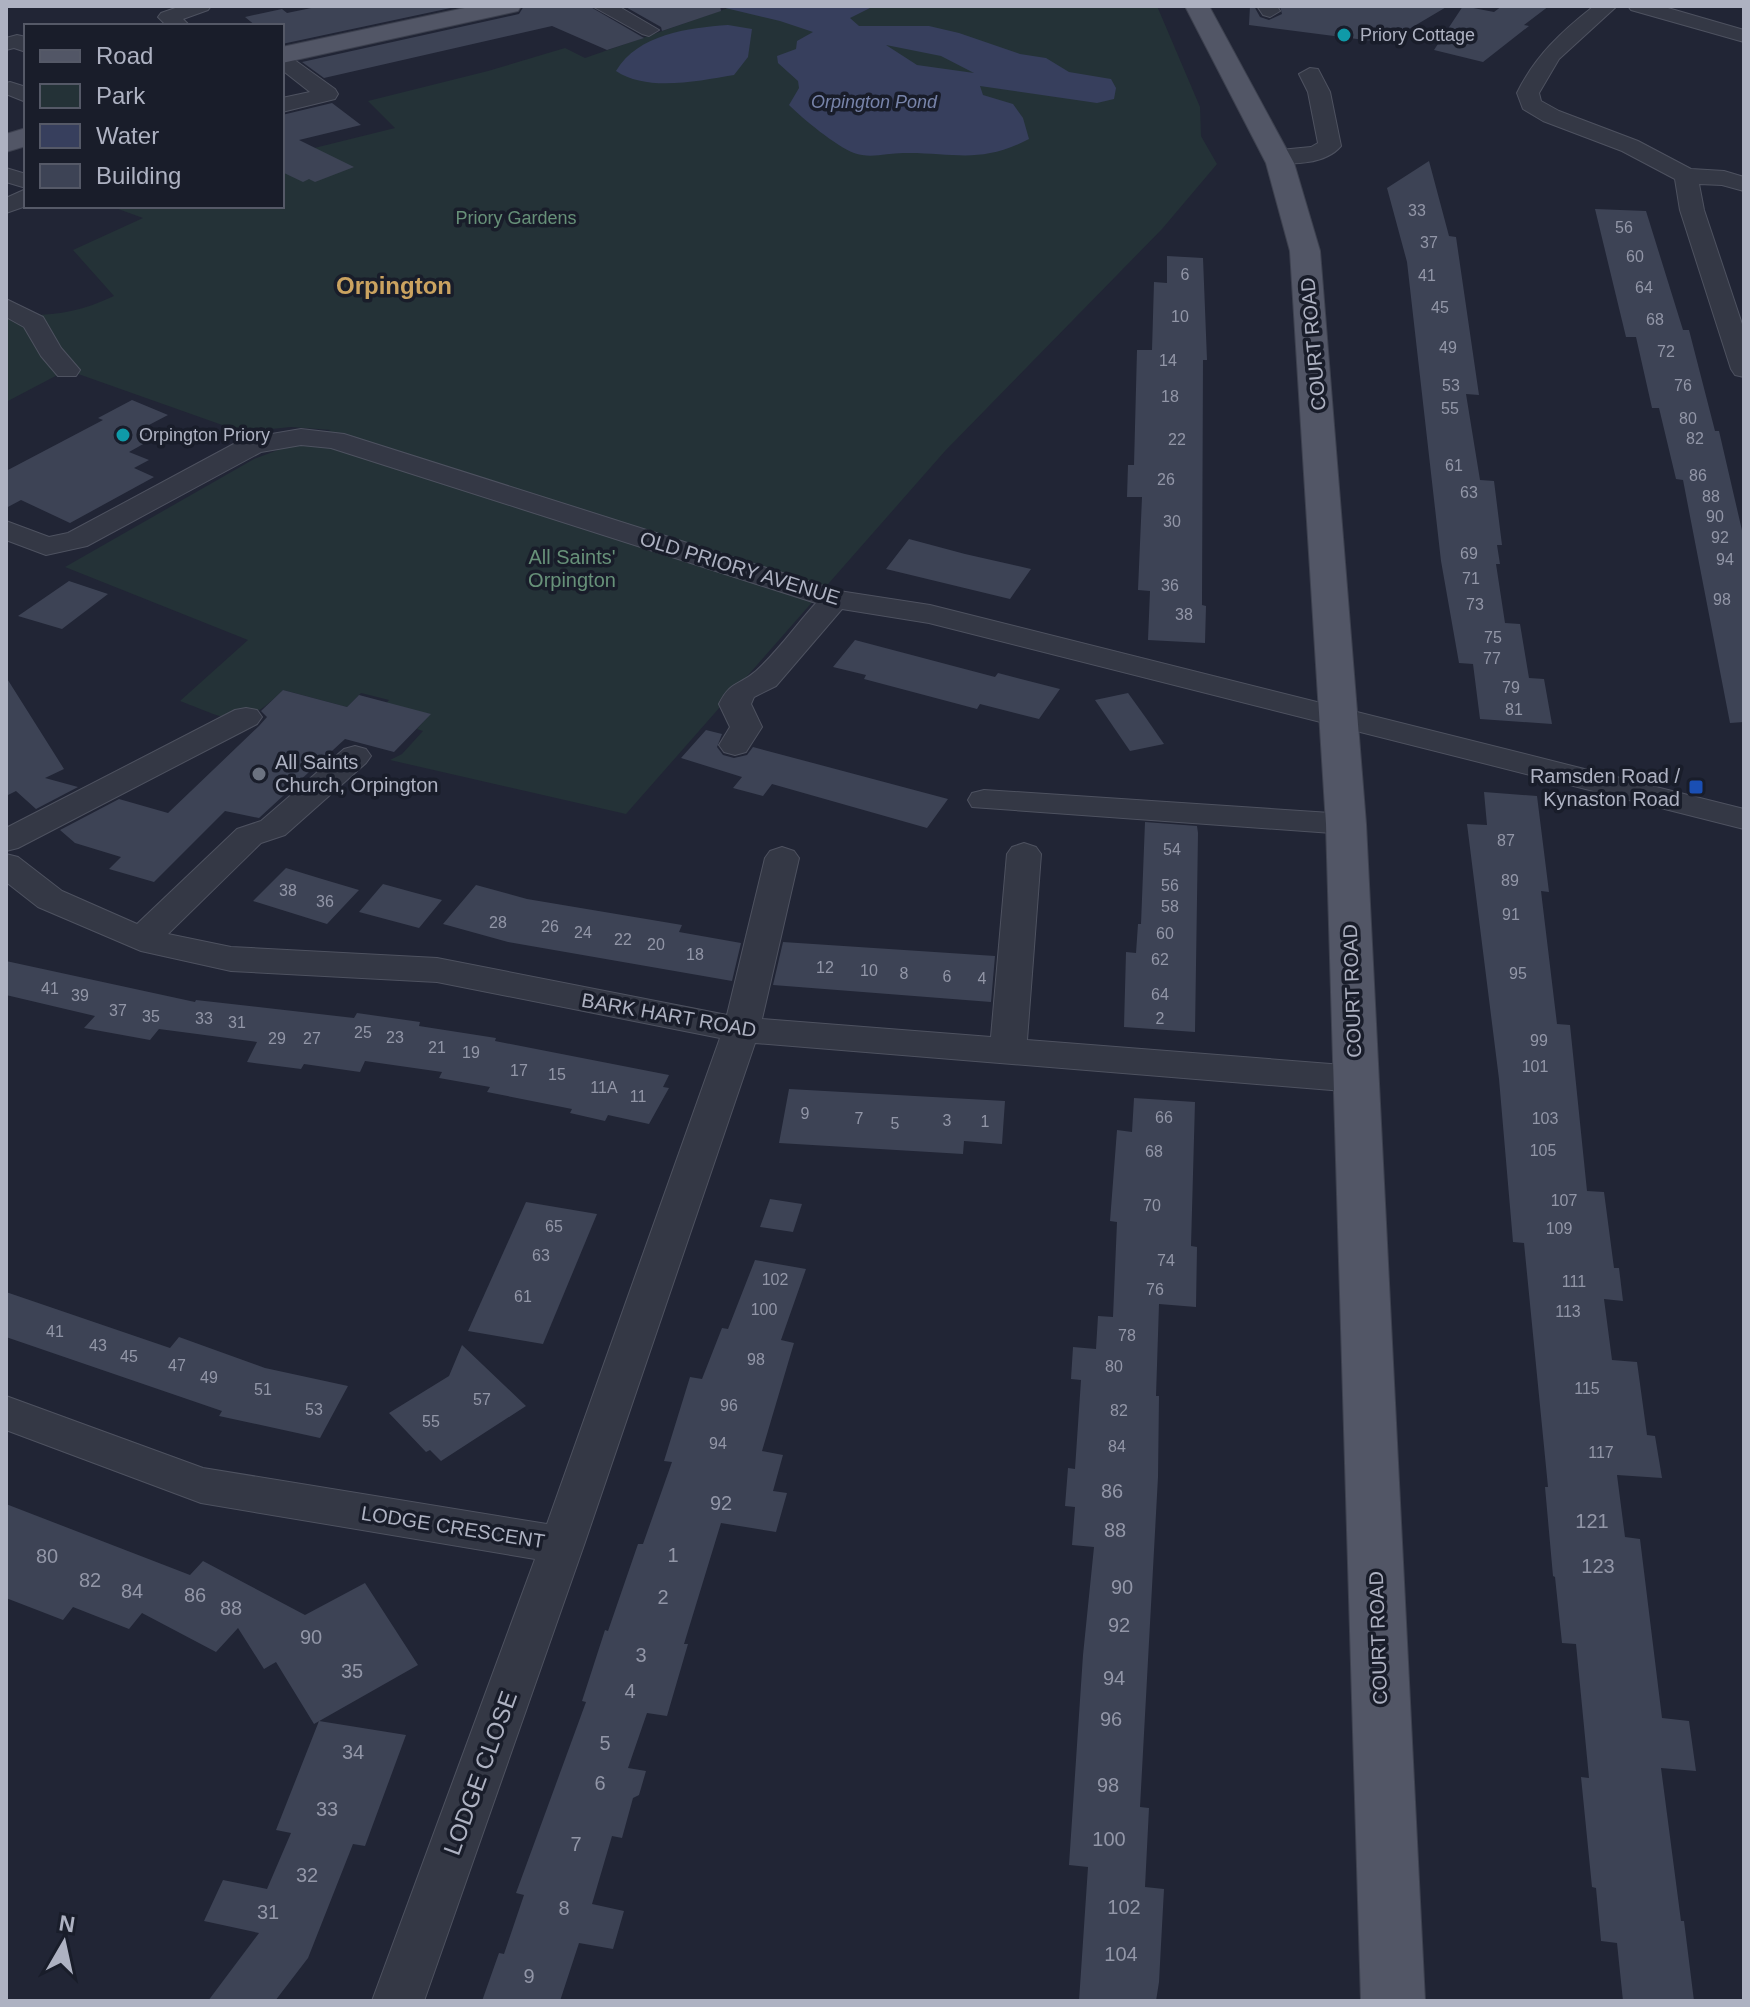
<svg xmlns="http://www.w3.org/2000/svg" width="1750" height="2007" font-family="Arial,sans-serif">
<rect width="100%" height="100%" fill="#212535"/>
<path fill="#243237" d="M734 6H1157L1200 107 1201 136 1217 164 1162 229 945 451 626 814 390 760 402 754 423 731 417 729 430 714 384 706 389 700 361 693 347 707 283 690C240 732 233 721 180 701L248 640 65 567 254 459 331 430 291 427 242 432 67 370 6 402V314C47 317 76 314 114 296L73 250 143 218 110 206H282V156L395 128 368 101 488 71 565 48 585 58Z"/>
<g fill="#373f5d" fill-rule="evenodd">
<path d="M717 6H874L850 18 859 26H929L959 33 1020 54 1046 58 1069 72 1111 79 1116 88 1114 99 1097 103 980 86 983 95 1013 104 1023 118 1029 139C979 165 954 152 903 153 887 153 870 159 854 153 836 146 803 119 789 105L799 88 798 81 778 63 777 56 796 49 797 41 813 32 780 21ZM886 45 941 56 974 73 917 65Z"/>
<path d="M728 25 752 29 748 57 734 75C698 81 647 92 616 71 638 34 688 28 728 25Z"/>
</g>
<g fill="#3d4355">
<polygon points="321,6 460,6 282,44 282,26 256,26 245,17 282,9 287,13"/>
<polygon points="524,6 589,6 644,38 607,50 552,26 324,78 302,62 519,14"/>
<polygon points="624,6 720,6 721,11 662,31 661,27"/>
<polygon points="1250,6 1254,6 1260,17 1269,20 1282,14 1280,6 1448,6 1394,38 1396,44 1249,25"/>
<polygon points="1463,6 1494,12 1502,6 1549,6 1524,25 1529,26 1483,62 1434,50"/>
<polygon points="332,103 361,125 299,140 354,167 315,182 309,179 303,182 282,172 282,115"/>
<polygon points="1429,161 1449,236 1456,237 1479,395 1466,394 1480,480 1494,481 1502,545 1497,545 1500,564 1496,564 1505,623 1520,624 1529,678 1544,679 1552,724 1480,719 1473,664 1459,663 1441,561 1407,262 1387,188"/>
<polygon points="1595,209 1646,211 1683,330 1689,330 1715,431 1719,431 1744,539 1744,722 1730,723 1683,480 1676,479 1659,408 1652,408 1636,337 1626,337"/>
<polygon points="1167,256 1203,258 1207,360 1203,360 1202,605 1206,606 1205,643 1148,640 1150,591 1138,590 1142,497 1127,497 1128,465 1134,465 1137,350 1152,350 1154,282 1167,283"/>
<polygon points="132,400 168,415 147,426 163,433 129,452 149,460 134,468 154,477 70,523 21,500 6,508 6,471 103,420 98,418"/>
<polygon points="909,539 965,554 1031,569 1010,599 886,569"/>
<polygon points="69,581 108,594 62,629 18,616"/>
<polygon points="855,640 995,677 998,673 1060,689 1039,719 980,704 977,709 864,679 866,675 833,667"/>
<polygon points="6,677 64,769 45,778 78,787 36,809 16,791 6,796"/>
<polygon points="283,690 347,707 359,695 431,714 394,752 345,739 259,818 225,811 154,882 109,869 121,857 75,843 60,830 119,799 168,813 259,726 267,717 261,711"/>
<polygon points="1128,693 1146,718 1164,744 1130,751 1095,700"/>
<polygon points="706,730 722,734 717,747 723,755 734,758 747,755 753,747 948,799 927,828 772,784 763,796 733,788 742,777 681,758"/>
<polygon points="1484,792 1537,796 1549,892 1541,891 1557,1024 1570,1025 1587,1191 1604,1192 1614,1268 1619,1268 1623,1301 1604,1299 1612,1360 1637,1362 1647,1435 1655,1436 1662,1478 1617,1475 1625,1537 1640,1539 1662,1718 1689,1721 1696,1771 1661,1768 1681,1921 1684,1921 1694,2001 1623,2001 1617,1943 1601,1941 1596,1888 1592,1887 1581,1777 1589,1778 1576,1644 1562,1643 1555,1577 1553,1576 1545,1487 1548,1487 1524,1243 1513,1242 1499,1079 1467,824 1487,825"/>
<polygon points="1145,822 1197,826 1198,833 1195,1032 1124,1027 1126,952 1136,953 1138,924 1141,924"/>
<polygon points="286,868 322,879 359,890 327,924 253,901"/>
<polygon points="383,884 412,892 442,900 419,928 359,912"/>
<polygon points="476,885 527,899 682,925 679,932 741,943 732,981 508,942 443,924"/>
<polygon points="783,942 995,956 991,1002 773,985"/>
<polygon points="6,961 195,1002 196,1000 354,1018 357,1013 420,1022 419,1026 496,1038 495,1041 669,1075 663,1087 669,1088 649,1124 608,1115 605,1121 570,1113 572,1109 487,1092 490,1087 439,1078 442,1072 365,1061 360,1072 304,1064 301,1069 247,1062 257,1042 159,1029 150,1040 84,1028 95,1016 6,995"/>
<polygon points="789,1089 1005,1101 1002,1144 964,1141 963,1154 779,1143"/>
<polygon points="1134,1098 1195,1102 1191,1246 1197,1247 1196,1307 1159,1304 1156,1396 1159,1396 1158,1477 1140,1807 1149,1808 1145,1887 1164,1889 1159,1982 1156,2001 1079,2001 1088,1867 1069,1865 1083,1655 1094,1547 1072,1545 1075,1507 1065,1506 1068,1468 1075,1469 1081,1380 1071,1379 1073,1347 1096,1349 1098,1316 1113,1317 1117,1222 1110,1221 1117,1130 1132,1132"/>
<polygon points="770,1199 802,1204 793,1232 760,1227"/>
<polygon points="526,1202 597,1214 543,1344 468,1331"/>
<polygon points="755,1260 806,1269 781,1340 794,1343 762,1451 783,1455 773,1491 787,1493 776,1532 721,1523 684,1644 688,1644 667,1716 647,1713 628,1768 646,1771 639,1795 633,1798 622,1838 612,1836 592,1904 624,1911 613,1949 579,1943 560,2001 482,2001 499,1953 504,1954 524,1895 516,1893 586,1702 582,1701 605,1630 608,1631 638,1544 643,1544 672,1462 664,1461 690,1377 702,1379 722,1328 728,1329"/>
<polygon points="6,1292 170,1348 179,1337 265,1368 348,1386 320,1438 219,1416 222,1411 6,1337"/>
<polygon points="462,1345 526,1406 441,1461 430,1450 426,1452 389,1413 449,1376"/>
<polygon points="6,1504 190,1575 203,1561 305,1615 365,1583 418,1665 314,1724 276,1662 264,1669 238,1628 216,1652 142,1613 129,1629 73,1607 63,1620 6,1598"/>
<polygon points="319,1721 406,1735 365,1846 353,1844 308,1958 275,2001 208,2001 259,1933 204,1921 223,1880 267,1889 291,1833 276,1830"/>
</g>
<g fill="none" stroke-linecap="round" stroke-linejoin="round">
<g stroke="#4e5260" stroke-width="2">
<g id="minor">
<polygon points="181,6 211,6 208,10 183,19 190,26 167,26 158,17 161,13"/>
<polygon points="592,6 618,6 659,30 649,36 642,34"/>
<polygon points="1257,6 1277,6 1280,11 1270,17 1263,15"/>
<path d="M1594 6H1617L1559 59 1539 93 1541 101 1559 111 1638 141 1691 169 1724 171 1744 177V191L1722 185 1699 184 1704 210 1744 330V377L1735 375 1731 369 1680 210 1675 179 1622 151 1543 121 1523 109 1517 93C1535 56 1562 31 1594 6Z"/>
<polygon points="1628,6 1661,6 1744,30 1744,42 1631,10"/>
<polygon points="17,35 26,37 26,52 14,48 6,50 6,38"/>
<polygon points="282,54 289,56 335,89 338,94 335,99 282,112 282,98 310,92 282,70"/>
<path d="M1310 68 1318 69 1330 92 1341 146C1326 164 1291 166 1269 161L1266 156 1269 151 1311 147 1318 143 1308 92 1299 74Z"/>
<polygon points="10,82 26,87 26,102 6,94 6,83"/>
<polygon points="6,168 26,174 26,188 6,182"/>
<polygon points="26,189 26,206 6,213 6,198"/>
<polygon points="6,299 43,317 61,348 80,370 76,376 58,376 41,356 24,327 6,317"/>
<path d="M301 429 344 434 839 591 930 605 1744 809V829L929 623 842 609 776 686 754 697 751 704 762 727 746 752 735 755 724 752 719 745 730 727 719 704C731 680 739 686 756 671 778 651 796 625 816 603L331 448 301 445 261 452 87 546 46 555 6 540V521L49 537 68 533 243 439Z"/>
<polygon points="246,708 257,710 262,717 257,724 18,848 6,851 6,828 235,710"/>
<polygon points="355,746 366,749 371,756 366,763 285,835 261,843 168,934 231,947 437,958 727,1015 765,858 770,851 782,847 794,851 799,858 762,1019 991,1037 1007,854 1012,847 1024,843 1036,847 1041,854 1027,1040 1356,1066 1369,1070 1375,1079 1369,1088 1356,1092 755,1043 584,1545 424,2001 372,2001 535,1559 201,1503 6,1430 6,1396 203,1468 547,1524 720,1038 437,982 231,971 141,951 38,907 6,882 6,854 18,857 62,891 137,924 237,829 261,821 344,749"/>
<polygon points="984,790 1346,814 1358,817 1363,824 1358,831 1346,834 972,807 968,800 972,793"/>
</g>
</g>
<g stroke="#3d414f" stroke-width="2">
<g id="major">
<polygon points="474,6 521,6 518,11 509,13 282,63 282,47"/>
<polygon points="1185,6 1209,6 1294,163 1320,251 1366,824 1425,2001 1361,2001 1326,824 1290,251 1266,163"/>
<polygon points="26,128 26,146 6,152 6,134"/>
</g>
</g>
<use href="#minor" fill="#343845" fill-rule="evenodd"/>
<use href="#major" fill="#525666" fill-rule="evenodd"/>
</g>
<g fill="#0f9aa8" stroke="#191d2a" stroke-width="3">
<circle cx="1344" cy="35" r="8"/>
<circle cx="123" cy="435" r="8"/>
</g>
<circle fill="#6b7280" stroke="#191d2a" stroke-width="3" cx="259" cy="774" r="8"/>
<rect fill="#1a4fb4" stroke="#191d2a" stroke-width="3" x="1688" y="779" width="16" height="16" rx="4"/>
<g text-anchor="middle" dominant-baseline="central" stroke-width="7" stroke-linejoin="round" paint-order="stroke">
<g font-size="16" fill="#9296a7">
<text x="1417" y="210">33</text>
<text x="1624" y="227">56</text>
<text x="1429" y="242">37</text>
<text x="1635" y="256">60</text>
<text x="1185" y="274">6</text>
<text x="1427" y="275">41</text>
<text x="1644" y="287">64</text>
<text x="1440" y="307">45</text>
<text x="1180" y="316">10</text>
<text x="1655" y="319">68</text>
<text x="1448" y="347">49</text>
<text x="1666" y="351">72</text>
<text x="1168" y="360">14</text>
<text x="1451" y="385">53</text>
<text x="1683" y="385">76</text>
<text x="1170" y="396">18</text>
<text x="1450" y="408">55</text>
<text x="1688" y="418">80</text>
<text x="1695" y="438">82</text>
<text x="1177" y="439">22</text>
<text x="1454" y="465">61</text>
<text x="1698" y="475">86</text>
<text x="1166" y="479">26</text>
<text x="1469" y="492">63</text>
<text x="1711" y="496">88</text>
<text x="1715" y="516">90</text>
<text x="1172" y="521">30</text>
<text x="1720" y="537">92</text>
<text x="1469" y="553">69</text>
<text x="1725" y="559">94</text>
<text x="1471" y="578">71</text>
<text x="1170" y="585">36</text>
<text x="1722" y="599">98</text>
<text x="1475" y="604">73</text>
<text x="1184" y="614">38</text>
<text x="1493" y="637">75</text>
<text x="1492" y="658">77</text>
<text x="1511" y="687">79</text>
<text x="1514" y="709">81</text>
<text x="1506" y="840">87</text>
<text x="1172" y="849">54</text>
<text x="1510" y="880">89</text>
<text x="1170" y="885">56</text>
<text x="288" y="890">38</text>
<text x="325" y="901">36</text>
<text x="1170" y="906">58</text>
<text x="1511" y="914">91</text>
<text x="498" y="922">28</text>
<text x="550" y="926">26</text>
<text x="583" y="932">24</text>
<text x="1165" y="933">60</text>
<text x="623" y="939">22</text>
<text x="656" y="944">20</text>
<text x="695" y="954">18</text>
<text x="1160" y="959">62</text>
<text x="825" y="967">12</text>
<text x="869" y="970">10</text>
<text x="904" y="973">8</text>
<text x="1518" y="973">95</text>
<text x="947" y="976">6</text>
<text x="982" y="978">4</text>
<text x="50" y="988">41</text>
<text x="1160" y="994">64</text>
<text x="80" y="995">39</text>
<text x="118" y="1010">37</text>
<text x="151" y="1016">35</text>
<text x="204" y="1018">33</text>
<text x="1160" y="1018">2</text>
<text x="237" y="1022">31</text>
<text x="363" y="1032">25</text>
<text x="395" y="1037">23</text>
<text x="277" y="1038">29</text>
<text x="312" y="1038">27</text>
<text x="1539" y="1040">99</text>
<text x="437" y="1047">21</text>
<text x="471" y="1052">19</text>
<text x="1535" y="1066">101</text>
<text x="519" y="1070">17</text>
<text x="557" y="1074">15</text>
<text x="604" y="1087">11A</text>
<text x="638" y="1096">11</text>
<text x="805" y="1113">9</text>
<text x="1164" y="1117">66</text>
<text x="859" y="1118">7</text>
<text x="1545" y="1118">103</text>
<text x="947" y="1120">3</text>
<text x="985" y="1121">1</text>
<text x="895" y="1123">5</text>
<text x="1543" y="1150">105</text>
<text x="1154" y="1151">68</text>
<text x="1564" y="1200">107</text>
<text x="1152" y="1205">70</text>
<text x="554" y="1226">65</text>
<text x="1559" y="1228">109</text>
<text x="541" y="1255">63</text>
<text x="1166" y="1260">74</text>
<text x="775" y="1279">102</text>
<text x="1574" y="1281">111</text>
<text x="1155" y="1289">76</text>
<text x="523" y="1296">61</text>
<text x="764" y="1309">100</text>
<text x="1568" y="1311">113</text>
<text x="55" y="1331">41</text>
<text x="1127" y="1335">78</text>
<text x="98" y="1345">43</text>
<text x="129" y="1356">45</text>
<text x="756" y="1359">98</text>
<text x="177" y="1365">47</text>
<text x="1114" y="1366">80</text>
<text x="209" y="1377">49</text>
<text x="1587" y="1388">115</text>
<text x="263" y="1389">51</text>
<text x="482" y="1399">57</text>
<text x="729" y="1405">96</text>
<text x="314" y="1409">53</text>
<text x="1119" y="1410">82</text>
<text x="431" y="1421">55</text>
<text x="718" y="1443">94</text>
<text x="1117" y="1446">84</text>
<text x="1601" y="1452">117</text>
</g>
<g font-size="18" fill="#aeb2c2" stroke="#191d2a" text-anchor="start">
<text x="1360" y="35">Priory Cottage</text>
<text x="139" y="435">Orpington Priory</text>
</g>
<g font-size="18" font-style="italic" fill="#7884aa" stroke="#191d2a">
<text x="874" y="102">Orpington Pond</text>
</g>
<g font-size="18" fill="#679179" stroke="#191d2a">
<text x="516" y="218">Priory Gardens</text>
</g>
<g font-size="20" fill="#aeb2c2" stroke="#191d2a">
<text transform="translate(1313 344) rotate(-95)">COURT ROAD</text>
<text transform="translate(740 568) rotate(17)">OLD PRIORY AVENUE</text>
<text transform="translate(1352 991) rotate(-92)">COURT ROAD</text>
<text transform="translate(669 1015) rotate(10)">BARK HART ROAD</text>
<text transform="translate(453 1527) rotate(9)">LODGE CRESCENT</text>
<text transform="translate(1378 1638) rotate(-92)">COURT ROAD</text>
</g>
<g font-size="20" fill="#679179" stroke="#191d2a">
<text x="572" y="557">All Saints'<tspan x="572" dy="23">Orpington</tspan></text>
</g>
<g font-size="20" fill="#aeb2c2" stroke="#191d2a" text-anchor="start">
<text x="275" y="762">All Saints<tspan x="275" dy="23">Church, Orpington</tspan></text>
<text x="1680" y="776" text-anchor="end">Ramsden Road /<tspan x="1680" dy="23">Kynaston Road</tspan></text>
</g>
<g font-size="20" fill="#9296a7">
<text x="1112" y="1491">86</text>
<text x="721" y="1503">92</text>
<text x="1592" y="1521">121</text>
<text x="1115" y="1530">88</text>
<text x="673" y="1555">1</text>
<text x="47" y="1556">80</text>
<text x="1598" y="1566">123</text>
<text x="90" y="1580">82</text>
<text x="1122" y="1587">90</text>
<text x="132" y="1591">84</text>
<text x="195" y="1595">86</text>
<text x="663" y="1597">2</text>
<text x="231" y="1608">88</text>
<text x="1119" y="1625">92</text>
<text x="311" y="1637">90</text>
<text x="641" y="1655">3</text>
<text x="352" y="1671">35</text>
<text x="1114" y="1678">94</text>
<text x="630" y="1691">4</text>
<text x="1111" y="1719">96</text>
<text x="605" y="1743">5</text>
<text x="353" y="1752">34</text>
<text x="600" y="1783">6</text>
<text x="1108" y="1785">98</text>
<text x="327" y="1809">33</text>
<text x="1109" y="1839">100</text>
<text x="576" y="1844">7</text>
<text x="307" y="1875">32</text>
<text x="1124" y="1907">102</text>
<text x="564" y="1908">8</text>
<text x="268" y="1912">31</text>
<text x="1121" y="1954">104</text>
<text x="529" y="1976">9</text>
</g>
<g font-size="24" font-weight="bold" fill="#cba360" stroke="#191d2a">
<text x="394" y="285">Orpington</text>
</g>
<g font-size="24" fill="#aeb2c2" stroke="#191d2a">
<text transform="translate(480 1773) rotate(-70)">LODGE CLOSE</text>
</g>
</g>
<rect width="1750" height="2007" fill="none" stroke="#aeb2c2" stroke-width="16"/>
<rect x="24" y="24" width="260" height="184" fill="#191d2a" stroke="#555967" stroke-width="2"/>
<rect x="40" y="50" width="40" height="12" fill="#525666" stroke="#555967" stroke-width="2"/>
<text x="96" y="64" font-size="24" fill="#aeb2c2">Road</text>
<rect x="40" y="84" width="40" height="24" fill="#243237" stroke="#555967" stroke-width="2"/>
<text x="96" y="104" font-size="24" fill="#aeb2c2">Park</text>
<rect x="40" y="124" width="40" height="24" fill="#373f5d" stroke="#555967" stroke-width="2"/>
<text x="96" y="144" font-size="24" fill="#aeb2c2">Water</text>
<rect x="40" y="164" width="40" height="24" fill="#3d4355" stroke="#555967" stroke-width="2"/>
<text x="96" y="184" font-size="24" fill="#aeb2c2">Building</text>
<g transform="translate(64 1943) rotate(9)" stroke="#191d2a" stroke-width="6" paint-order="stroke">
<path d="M0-6L14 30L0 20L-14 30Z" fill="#aeb2c2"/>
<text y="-12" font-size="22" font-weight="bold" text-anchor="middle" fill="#aeb2c2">N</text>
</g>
</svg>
